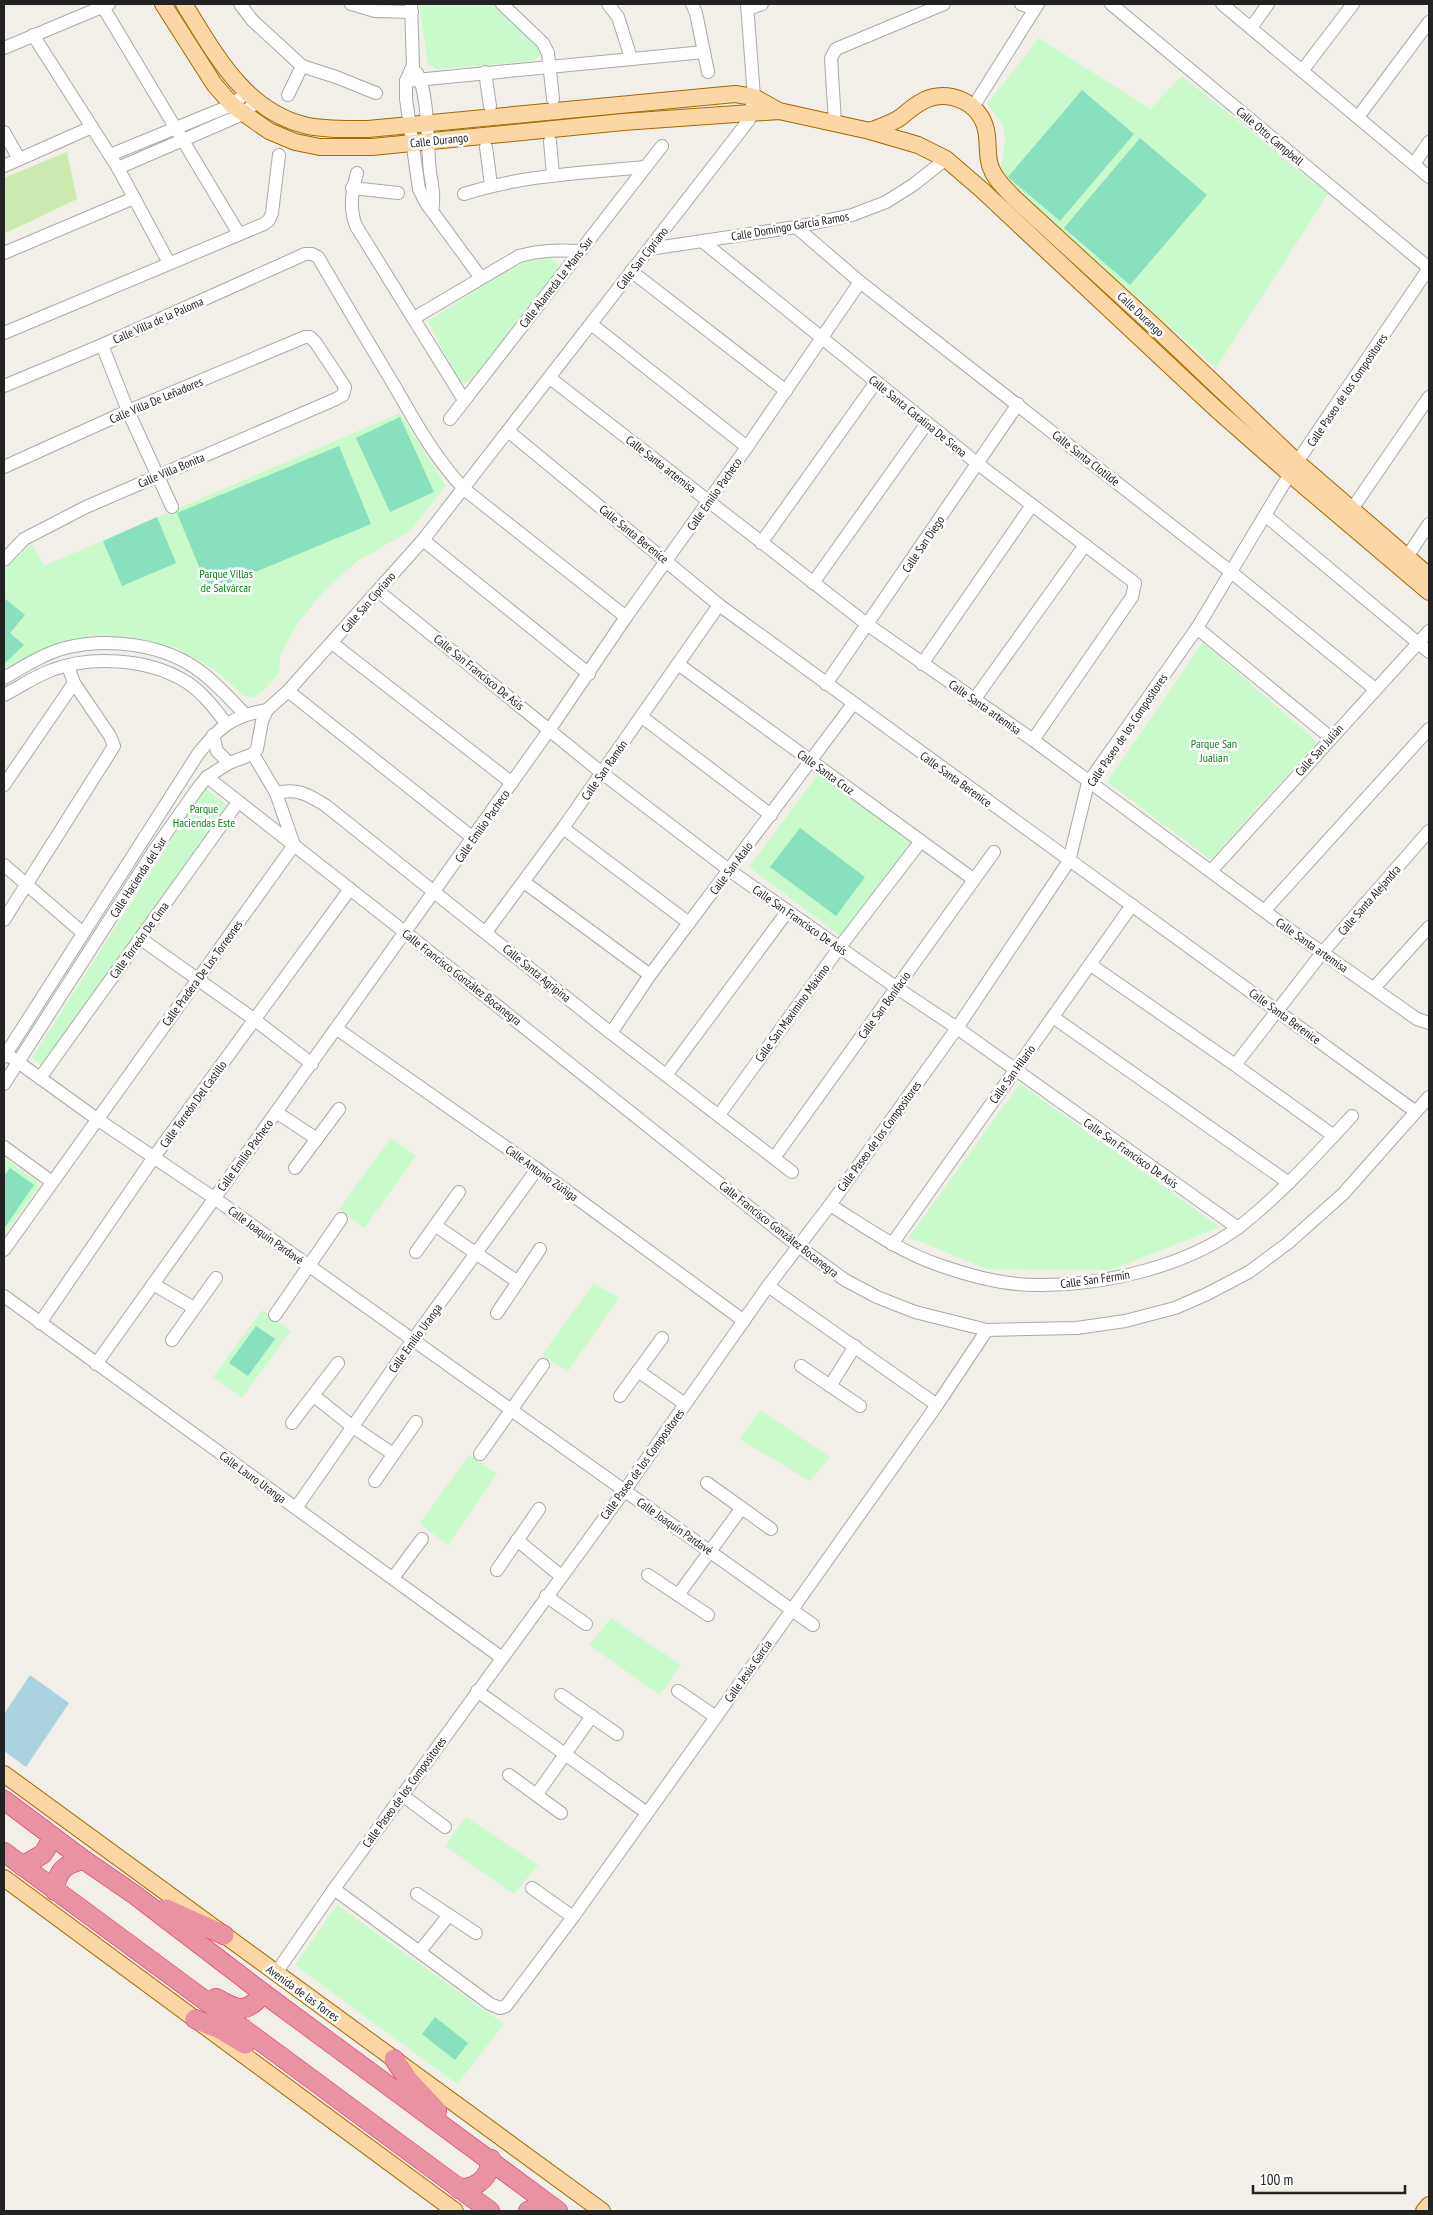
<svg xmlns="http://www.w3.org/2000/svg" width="1433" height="2215" font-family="'PT Sans Narrow',sans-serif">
<rect width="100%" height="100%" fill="#f2efe9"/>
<polygon fill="#cdebb0" points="67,152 77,199 6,233 4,231 4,178"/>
<g fill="#c8facc">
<polygon points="419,4 496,4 543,47 540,55 534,61 437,69 428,64"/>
<polygon points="1039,38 1150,109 1182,76 1328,194 1216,368 1009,183 1001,168 1005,141 1003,124 987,104"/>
<polygon points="546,256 559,264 556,271 471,380 464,383 458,380 428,321 516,265"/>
<polygon points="400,413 446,486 410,531 359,560 325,590 297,624 280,656 279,673 265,689 255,697 244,696 215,670 175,647 130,637 90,636 57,643 4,668 4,570 24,547 32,544 44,566"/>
<polygon points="1203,642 1317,742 1211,860 1107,782"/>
<polygon points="819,773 912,843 842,937 749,867"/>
<polygon points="205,787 228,807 41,1065 32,1058"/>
<polygon points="1020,1084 1220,1227 1111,1270 987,1269 909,1237"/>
<polygon points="391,1138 416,1156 364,1228 339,1209"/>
<polygon points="4,1158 37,1181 38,1188 4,1235"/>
<polygon points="594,1283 619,1298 568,1371 542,1355"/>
<polygon points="262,1310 291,1331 242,1398 213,1377"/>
<polygon points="760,1410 830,1457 810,1481 740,1439"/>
<polygon points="469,1455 497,1474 448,1545 420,1523"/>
<polygon points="611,1618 681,1665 660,1695 589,1645"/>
<polygon points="466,1817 538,1865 514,1894 445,1846"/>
<polygon points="337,1905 504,2024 457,2084 295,1965"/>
</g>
<g fill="#88e0be">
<polygon points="1082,90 1134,134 1060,221 1008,177"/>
<polygon points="1140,138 1207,195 1130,285 1064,228"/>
<polygon points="400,417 434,492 390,512 356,438"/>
<polygon points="339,446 371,524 209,591 177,513"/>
<polygon points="157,517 176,563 122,586 103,541"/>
<polygon points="4,598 25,615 10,633 24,645 4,664"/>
<polygon points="800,828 865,877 836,916 770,867"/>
<polygon points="10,1168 34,1185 5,1227 4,1176"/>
<polygon points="256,1326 275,1339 248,1376 229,1363"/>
<polygon points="435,2017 468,2043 455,2060 422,2034"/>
</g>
<polygon fill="#aad3df" points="30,1675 69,1703 26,1767 4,1751 4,1714"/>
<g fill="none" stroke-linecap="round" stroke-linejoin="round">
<g stroke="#a9a9a9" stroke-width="14">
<g id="minor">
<polyline points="240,4 252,20 302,66 336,77 376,93"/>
<polyline points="351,4 375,11 412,12"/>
<polyline points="411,4 413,65 406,81 406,99 419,189 426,203 481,278"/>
<polyline points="502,4 543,43 548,53 553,99"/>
<polyline points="608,4 618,17 631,58"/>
<polyline points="692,4 696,13 708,72"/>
<polyline points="1021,4 1034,9"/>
<polyline points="1111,4 1429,268"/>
<polyline points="1222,4 1429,177"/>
<polyline points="103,7 239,234"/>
<polyline points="748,9 762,4"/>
<polyline points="1251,28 1268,4"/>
<polyline points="33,35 118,168 169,263"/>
<polyline points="4,48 109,4"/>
<polyline points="1302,71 1353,4"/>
<polyline points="485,72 490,106"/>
<path d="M417 73C429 94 427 146 430 172 432 186 435 197 432 211"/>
<polyline points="406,81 704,52"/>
<polyline points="288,95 302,66"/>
<polyline points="973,107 1038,4"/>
<polyline points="1358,117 1429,22"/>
<polyline points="835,123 831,58 836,49 944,4"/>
<polyline points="4,132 19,159"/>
<polyline points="550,141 553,175"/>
<polyline points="486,147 491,185"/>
<polyline points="110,155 232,105 246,93"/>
<polyline points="1414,164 1429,142"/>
<polyline points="4,166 92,127"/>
<polyline points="118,168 243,114 256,102"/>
<path d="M357 173C352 191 349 208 356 226L464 400"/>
<polyline points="352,188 398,193"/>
<path d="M464 194C522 175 584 173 644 167"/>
<polyline points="796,227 860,282 1231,572 1375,689"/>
<polyline points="702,241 978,464 1135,583 1132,597 1033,740"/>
<polyline points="649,249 796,227 852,215 886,202 913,185 946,159"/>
<polyline points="4,253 134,198"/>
<polyline points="631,271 786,391"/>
<path d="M414 318 519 256C540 250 558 250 579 251"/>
<polyline points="591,324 747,447"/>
<polyline points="4,333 264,224 269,220 272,213 279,155"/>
<polyline points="102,345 128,411 172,507"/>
<polyline points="550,378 868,625 1033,740 1290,930 1417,1019 1429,1023"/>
<path d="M4 386 102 345 305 254H312L318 257C343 300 368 342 394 385 415 422 435 458 464 489L626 617"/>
<polyline points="450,419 662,146"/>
<polyline points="508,431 719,605 1416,1112"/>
<polyline points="4,467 128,411 305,337 310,337 316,343 345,387 343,395 336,399 86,507 24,539 4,560"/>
<polyline points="1352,509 1429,397"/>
<polyline points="1266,516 1429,652"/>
<polyline points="423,540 589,674"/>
<polyline points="761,543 876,382"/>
<polyline points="1407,557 1429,524"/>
<polyline points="813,583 927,423"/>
<polyline points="378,591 602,773 729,870 897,988 957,1028 1238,1228"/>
<polyline points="1197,628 1331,738"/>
<polyline points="332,643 512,783"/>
<polyline points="678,664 973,879"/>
<polyline points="922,664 1032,505"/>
<path d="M4 678C23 667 43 654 65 648 108 637 165 644 201 672 217 684 231 700 245 714"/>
<polyline points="826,684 1018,404"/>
<polyline points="288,691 473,838"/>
<path d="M4 695C20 687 35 676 52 670 91 655 147 659 183 680 201 690 214 708 226 723"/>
<polyline points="974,700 1085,545"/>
<polyline points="642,717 771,815"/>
<polyline points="213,735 217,751 229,763"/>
<polyline points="207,777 406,933 798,1246 845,1280 877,1297 915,1312 987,1330 1077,1328 1125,1321 1175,1308 1207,1294 1249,1272 1288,1243 1343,1194 1429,1097"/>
<polyline points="4,785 74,683"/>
<path d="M276 793C297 788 307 794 325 805L611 1033 792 1172"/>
<polyline points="563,828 689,923"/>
<polyline points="4,865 83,933"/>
<polyline points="1211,871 1429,631"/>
<polyline points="524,882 650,975"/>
<polyline points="1265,910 1429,729"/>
<polyline points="4,920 114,746 110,736 74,683 68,666"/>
<polyline points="486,932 563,828 719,605"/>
<polyline points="141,939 255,1020 312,1064"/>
<polyline points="1091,965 1235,1065 1334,1136"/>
<polyline points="1374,988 1429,927"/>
<polyline points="1053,1017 1289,1183"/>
<polyline points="337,1029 537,1169 744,1321"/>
<polyline points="611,1033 650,975 853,704"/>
<polyline points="4,1052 97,1119 214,1198 813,1625"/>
<path d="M4 1057 198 754C219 727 232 716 267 710"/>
<polyline points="1235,1065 1322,953 1429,831"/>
<polyline points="667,1074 787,912"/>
<polyline points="40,1078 238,802"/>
<polyline points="4,1084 155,849 198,788 207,777 229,763 253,754 257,749 262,721 267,710 288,691 423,540 749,120 754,97 747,4"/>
<polyline points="276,1112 317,1139"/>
<polyline points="719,1115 839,948 921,841"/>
<polyline points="4,1147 52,1182"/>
<polyline points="774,1158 994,852"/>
<polyline points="295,1168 339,1109"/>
<path d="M830 1205C864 1226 900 1252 939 1265 970 1276 1008 1286 1042 1285 1106 1285 1187 1266 1239 1227 1280 1195 1316 1155 1352 1116"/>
<polyline points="436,1226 518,1282"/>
<polyline points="892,1244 1132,905"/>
<polyline points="4,1250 294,845 276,793 253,754"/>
<polyline points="416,1252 459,1192"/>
<polyline points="153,1284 194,1308"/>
<polyline points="768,1286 937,1405"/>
<polyline points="4,1296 502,1658"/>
<polyline points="497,1313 540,1249"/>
<polyline points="275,1315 341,1219"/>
<polyline points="40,1323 154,1157 350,889"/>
<polyline points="172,1340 216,1278"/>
<polyline points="96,1364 550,729 626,617 747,447 860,282"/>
<polyline points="801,1366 860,1406"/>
<polyline points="638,1371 685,1404"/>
<polyline points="830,1386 855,1346"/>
<polyline points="314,1396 353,1427 393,1454"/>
<polyline points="620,1396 662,1338"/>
<polyline points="292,1423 338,1363"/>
<polyline points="480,1454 543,1365"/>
<polyline points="375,1481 416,1422"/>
<polyline points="707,1483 771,1529"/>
<polyline points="296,1508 413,1340 537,1169"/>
<polyline points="517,1540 561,1576"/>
<polyline points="497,1570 539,1509"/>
<polyline points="648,1575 708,1615"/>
<polyline points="393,1578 422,1539"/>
<polyline points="678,1595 741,1509"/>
<polyline points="546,1596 586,1624"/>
<polyline points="477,1691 647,1813"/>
<polyline points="678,1691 716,1717"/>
<polyline points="561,1695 617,1734"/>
<polyline points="509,1775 561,1813"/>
<polyline points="537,1794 592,1716"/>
<polyline points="402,1795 445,1827"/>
<polyline points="532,1888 573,1917"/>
<polyline points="334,1889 490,2004 500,2008 506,2006 573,1917 716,1717 937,1405 987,1330"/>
<polyline points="417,1894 476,1933"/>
<polyline points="420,1951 449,1915"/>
<polyline points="276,1973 334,1889 625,1490 768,1286 830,1205 957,1028 1069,861 1088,783 1197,628 1297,462 1429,268"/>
</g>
</g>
<g stroke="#a06b00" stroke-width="18">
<g id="major">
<polyline points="163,4 214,84 232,105 269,131 295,142 320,147 372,147 623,122 779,111 870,131 918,145 946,159 982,190 1216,409 1290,474 1429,592"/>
<path d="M184 4C214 52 244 110 304 125 324 130 347 129 368 129L735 94 754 97 779 111"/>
<path d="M870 131C880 127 893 123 901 117 908 111 915 105 923 101 948 88 980 102 986 130 989 142 986 157 991 168 995 180 1006 189 1014 198L1156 328 1297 462 1429 576"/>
<polyline points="4,1774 602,2211"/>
<polyline points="4,1878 455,2211"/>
<polyline points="1424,2211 1429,2205"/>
</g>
</g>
<g stroke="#dc2a67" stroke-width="20">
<g id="highway">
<polyline points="4,1800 84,1860 135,1895 263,1993 558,2211"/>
<polyline points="4,1852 490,2211"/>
<polyline points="22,1866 43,1854 53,1837"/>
<path d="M55 1891C56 1872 65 1863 84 1860"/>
<polyline points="166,1909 224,1935"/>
<path d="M216 1998C237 2010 247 2015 263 1993"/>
<polyline points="195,2019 220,2029 245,2044"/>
<polyline points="394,2059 409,2081 437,2111"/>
<path d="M459 2189C478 2187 489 2179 491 2159"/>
<polyline points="528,2211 548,2204"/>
</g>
</g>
<use href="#minor" stroke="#fff" stroke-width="12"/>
<use href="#major" stroke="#fcd6a4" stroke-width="16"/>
<use href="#highway" stroke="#e892a2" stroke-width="19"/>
</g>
<g text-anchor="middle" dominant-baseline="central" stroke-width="5" stroke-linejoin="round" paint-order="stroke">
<g font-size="12" fill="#222" stroke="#fff">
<text transform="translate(1270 136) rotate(40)">Calle Otto Campbell</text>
<text transform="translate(439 140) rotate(-6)">Calle Durango</text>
<text transform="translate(790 226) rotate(-10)">Calle Domingo García Ramos</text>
<text transform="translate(642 258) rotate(-52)">Calle San Cipriano</text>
<text transform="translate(556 282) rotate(-52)">Calle Alameda Le Mans Sur</text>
<text transform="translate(1141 314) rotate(43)">Calle Durango</text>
<text transform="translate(158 320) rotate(-24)">Calle Villa de la Paloma</text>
<text transform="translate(1347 390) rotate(-56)">Calle Paseo de los Compositores</text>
<text transform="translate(156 400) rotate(-23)">Calle Villa De Leñadores</text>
<text transform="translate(918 416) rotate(39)">Calle Santa Catalina De Siena</text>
<text transform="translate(1086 458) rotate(38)">Calle Santa Clotilde</text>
<text transform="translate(661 464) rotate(38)">Calle Santa artemisa</text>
<text transform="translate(171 470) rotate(-23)">Calle Villa Bonita</text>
<text transform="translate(714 494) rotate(-55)">Calle Emilio Pacheco</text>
<text transform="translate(634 534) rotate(39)">Calle Santa Berenice</text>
<text transform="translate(923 544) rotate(-56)">Calle San Diego</text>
<text transform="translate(368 602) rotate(-49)">Calle San Cipriano</text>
<text transform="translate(479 672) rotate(39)">Calle San Francisco De Asís</text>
<text transform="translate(985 707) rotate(35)">Calle Santa artemisa</text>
<text transform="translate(1127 730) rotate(-56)">Calle Paseo de los Compositores</text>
<text transform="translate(1319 750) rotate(-48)">Calle San Julián</text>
<text transform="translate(604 770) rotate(-55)">Calle San Ramón</text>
<text transform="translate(826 772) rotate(36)">Calle Santa Cruz</text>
<text transform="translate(956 779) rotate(36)">Calle Santa Berenice</text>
<text transform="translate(482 826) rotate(-55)">Calle Emilio Pacheco</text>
<text transform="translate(731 868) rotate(-53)">Calle San Atalo</text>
<text transform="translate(138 877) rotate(-57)">Calle Hacienda del Sur</text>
<text transform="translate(1369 900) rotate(-49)">Calle Santa Alejandra</text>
<text transform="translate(800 920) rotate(35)">Calle San Francisco De Asís</text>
<text transform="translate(139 940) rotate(-54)">Calle Torreón De Cima</text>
<text transform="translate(1312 945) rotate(35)">Calle Santa artemisa</text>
<text transform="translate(202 973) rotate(-54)">Calle Pradera De Los Torreones</text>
<text transform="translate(537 973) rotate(39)">Calle Santa Agripina</text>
<text transform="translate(462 977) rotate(38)">Calle Francisco González Bocanegra</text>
<text transform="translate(884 1005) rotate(-54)">Calle San Bonifacio</text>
<text transform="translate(792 1013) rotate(-54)">Calle San Maximino Máximo</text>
<text transform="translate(1285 1016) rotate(36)">Calle Santa Berenice</text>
<text transform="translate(1012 1074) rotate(-54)">Calle San Hilario</text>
<text transform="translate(193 1104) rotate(-54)">Calle Torreón Del Castillo</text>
<text transform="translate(879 1136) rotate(-54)">Calle Paseo de los Compositores</text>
<text transform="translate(1131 1153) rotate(35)">Calle San Francisco De Asís</text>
<text transform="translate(245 1155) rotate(-54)">Calle Emilio Pacheco</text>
<text transform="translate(542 1173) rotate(36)">Calle Antonio Zúñiga</text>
<text transform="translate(779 1229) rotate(38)">Calle Francisco González Bocanegra</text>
<text transform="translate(266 1235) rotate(36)">Calle Joaquín Pardavé</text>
<text transform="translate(1095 1279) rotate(-8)">Calle San Fermín</text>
<text transform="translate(415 1338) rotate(-54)">Calle Emilio Uranga</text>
<text transform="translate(642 1464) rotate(-54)">Calle Paseo de los Compositores</text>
<text transform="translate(253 1477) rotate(36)">Calle Lauro Uranga</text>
<text transform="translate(675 1526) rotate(35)">Calle Joaquín Pardavé</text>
<text transform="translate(748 1671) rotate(-55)">Calle Jesús García</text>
<text transform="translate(404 1792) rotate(-54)">Calle Paseo de los Compositores</text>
<text transform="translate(303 1993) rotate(36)">Avenida de las Torres</text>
</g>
<g font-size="12" fill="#0c8416" stroke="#fff">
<text x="226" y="573">Parque Villas<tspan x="226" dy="14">de Salvárcar</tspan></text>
<text x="1214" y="743">Parque San<tspan x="1214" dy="14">Jualian</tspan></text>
<text x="204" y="808">Parque<tspan x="204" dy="14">Haciendas Este</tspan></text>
</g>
</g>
<rect width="1433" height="2215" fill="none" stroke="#222222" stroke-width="10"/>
<path d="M1253 2185v8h152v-8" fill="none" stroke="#222222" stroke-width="2.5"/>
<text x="1260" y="2185" font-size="15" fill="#222222" stroke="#ffffff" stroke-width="4" paint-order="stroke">100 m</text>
</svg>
